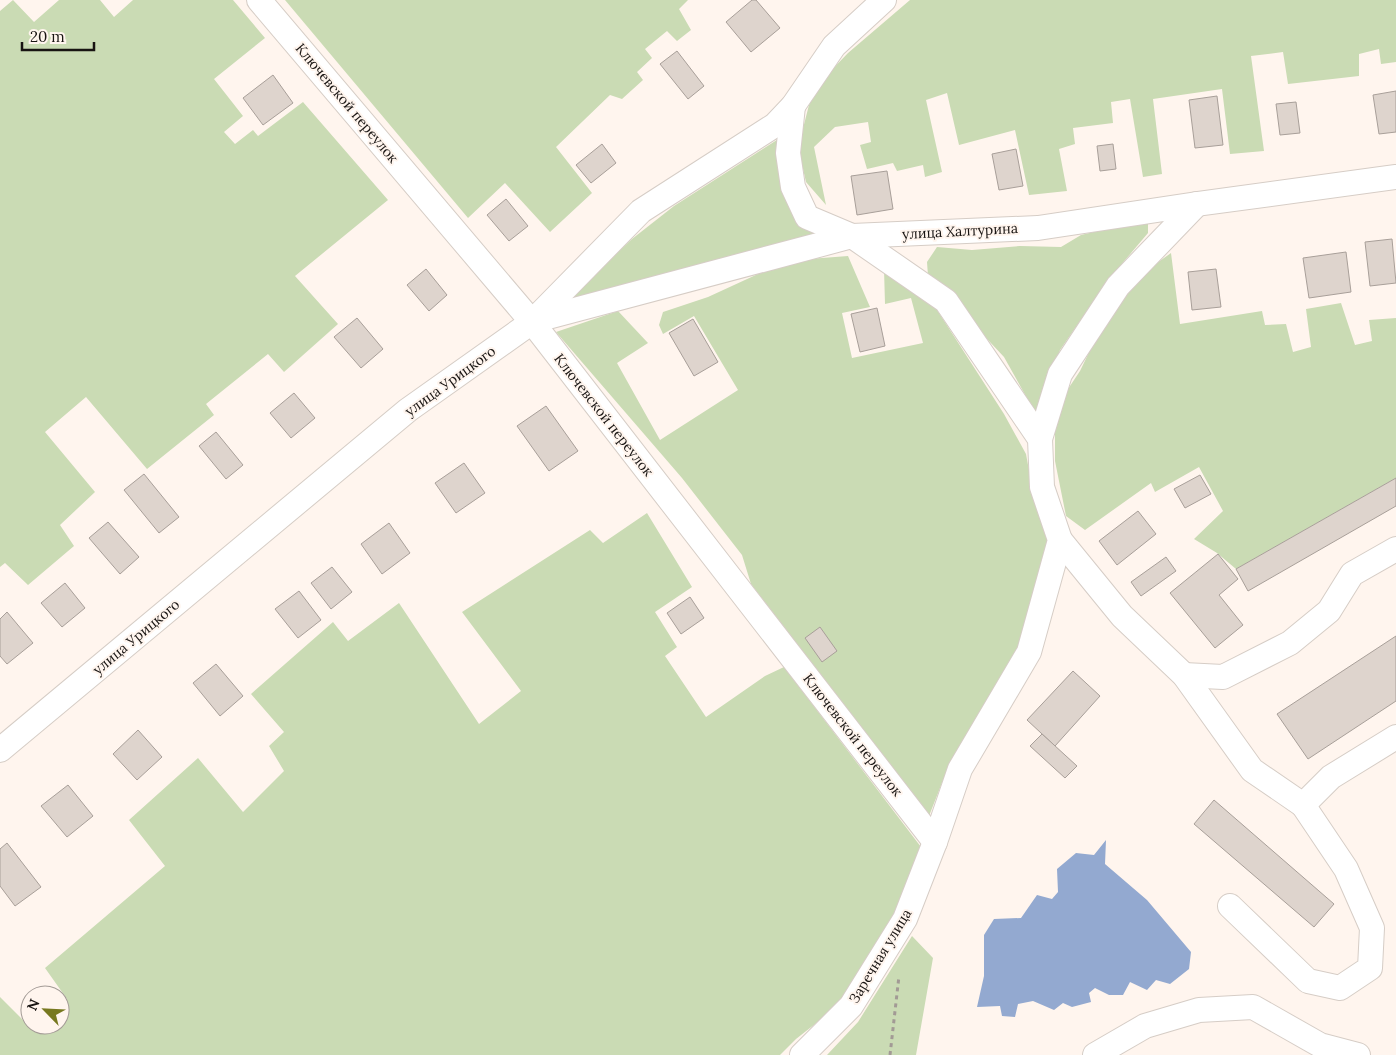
<svg xmlns="http://www.w3.org/2000/svg" width="1396" height="1055" font-family="Lora,serif">
<rect width="100%" height="100%" fill="#fff5ee"/>
<g fill="#cadbb4">
<polygon points="13,0 34,22 59,0 100,0 114,17 133,0 233,0 265,38 214,79 243,116 224,132 235,144 253,130 258,136 303,102 388,200 295,276 338,324 284,372 268,354 206,404 214,415 147,469 86,397 45,432 95,492 60,525 74,546 28,585 5,563 0,567 0,11"/>
<polygon points="285,0 688,0 679,9 691,30 677,41 667,31 645,49 652,58 637,72 643,80 622,99 610,95 556,147 592,193 550,232 505,183 468,218"/>
<polygon points="910,0 1396,0 1396,62 1381,64 1379,49 1359,54 1359,76 1288,84 1283,52 1251,56 1264,151 1230,154 1222,89 1153,99 1162,174 1143,177 1130,99 1111,102 1113,123 1073,128 1075,144 1059,149 1067,191 1029,195 1015,130 959,145 947,93 926,100 942,172 925,177 923,165 897,171 893,163 867,169 860,145 871,142 868,122 835,127 814,147 826,205 806,182 801,160 801,136 809,105 824,78 848,53"/>
<polygon points="780,138 824,234 564,302 632,239 674,206"/>
<polygon points="1148,219 1148,233 1109,279 1060,350 1037,416 1004,357 928,276 927,262 937,247 972,250 1020,246 1061,247 1081,235"/>
<polygon points="1171,253 1180,324 1262,311 1265,325 1286,324 1293,352 1311,347 1306,309 1341,303 1355,345 1372,341 1369,320 1396,318 1396,478 1236,569 1217,553 1194,539 1223,511 1199,467 1155,492 1151,483 1085,530 1066,516 1055,461 1055,423 1064,395 1080,371 1096,338 1122,295 1150,268"/>
<polygon points="848,256 870,307 842,313 852,358 923,343 911,298 885,304 884,269 930,299 1004,414 1026,454 1033,492 1047,540 1044,571 1018,653 949,765 929,816 751,584 742,555 682,478 556,332 618,311 648,343 617,363 660,440 738,390 694,316 663,334 659,325 663,312 708,297 758,274 809,259"/>
<polygon points="647,513 692,587 655,612 677,647 665,656 706,717 765,676 784,667 921,847 905,895 838,1006 796,1039 780,1055 0,1055 0,997 33,1030 39,1025 60,1025 60,1005 67,999 45,968 165,866 129,820 198,758 243,812 284,771 269,746 284,732 251,694 333,622 348,641 399,603 479,724 521,691 462,612 590,530 603,543"/>
<polygon points="912,936 933,958 916,1055 827,1055 858,1022"/>
</g>
<polygon fill="#93a9d0" points="1106,840 1105,864 1147,900 1191,952 1189,969 1170,984 1156,980 1147,990 1130,982 1123,995 1109,995 1095,988 1089,993 1091,1002 1072,1007 1063,1003 1054,1010 1033,1001 1018,1004 1015,1017 1002,1016 1000,1006 977,1007 984,976 984,935 994,919 1021,918 1037,895 1052,899 1058,892 1057,869 1076,853 1094,855"/>
<g fill="#ded4cd" stroke="#a89f99">
<polygon points="752,0 756,0 780,28 751,52 726,22"/>
<polygon points="677,51 704,86 688,99 660,64"/>
<polygon points="273,75 293,103 263,125 243,98"/>
<polygon points="1396,91 1396,132 1379,134 1373,95"/>
<polygon points="1217,96 1223,145 1195,148 1189,100"/>
<polygon points="1296,102 1300,133 1280,135 1276,104"/>
<polygon points="602,144 616,163 591,183 576,165"/>
<polygon points="1113,144 1116,169 1100,171 1097,146"/>
<polygon points="1016,149 1023,186 999,190 992,154"/>
<polygon points="887,171 893,209 857,215 851,176"/>
<polygon points="506,199 528,226 509,241 487,215"/>
<polygon points="1392,239 1396,283 1370,286 1365,242"/>
<polygon points="1346,252 1351,292 1309,298 1303,258"/>
<polygon points="426,269 447,295 429,311 407,285"/>
<polygon points="1216,269 1221,307 1192,310 1188,272"/>
<polygon points="877,308 885,346 860,352 851,314"/>
<polygon points="357,318 383,349 361,368 334,337"/>
<polygon points="693,319 718,362 694,376 669,333"/>
<polygon points="294,393 315,418 291,438 270,413"/>
<polygon points="546,406 578,451 549,471 517,426"/>
<polygon points="216,432 243,465 226,479 199,446"/>
<polygon points="464,463 485,493 456,513 435,483"/>
<polygon points="144,474 179,517 159,533 124,490"/>
<polygon points="1200,475 1211,494 1185,508 1174,489"/>
<polygon points="1396,478 1396,506 1248,591 1236,569"/>
<polygon points="1138,511 1156,534 1117,565 1099,541"/>
<polygon points="108,522 139,557 120,574 89,538"/>
<polygon points="389,523 410,553 382,574 361,544"/>
<polygon points="1218,554 1238,579 1219,595 1243,625 1215,648 1170,593"/>
<polygon points="1166,557 1176,571 1141,596 1131,582"/>
<polygon points="332,567 352,592 331,609 311,583"/>
<polygon points="65,583 85,608 62,627 41,603"/>
<polygon points="299,591 321,620 298,638 275,609"/>
<polygon points="690,597 704,618 681,634 667,613"/>
<polygon points="7,612 33,643 7,664 0,656 0,619"/>
<polygon points="820,627 837,651 822,662 805,638"/>
<polygon points="1396,636 1396,701 1308,759 1277,714"/>
<polygon points="216,664 243,696 220,716 193,683"/>
<polygon points="1073,671 1100,696 1055,746 1027,720"/>
<polygon points="138,730 162,757 137,780 113,754"/>
<polygon points="1042,734 1077,766 1065,778 1030,746"/>
<polygon points="68,785 93,816 67,837 41,806"/>
<polygon points="1214,800 1334,904 1314,927 1194,824"/>
<polygon points="7,843 41,887 15,906 0,886 0,849"/>
</g>
<g fill="none" stroke-linecap="round" stroke-linejoin="round">
<g stroke="#d6cdc6" stroke-width="26">
<g id="minor">
<polyline points="259,0 532,322 935,842"/>
<polyline points="793,106 788,153 793,187 807,217 852,236 946,301 1040,439 1042,487 1060,540 1029,652 960,769 935,842 905,919 851,1006 802,1055"/>
<polyline points="533,321 852,236 1038,228 1197,204 1396,177"/>
<polyline points="1040,439 1060,374 1118,286 1197,204"/>
<polyline points="1060,540 1122,616 1184,675 1252,770 1303,805 1331,777 1396,737"/>
<polyline points="1184,675 1223,677 1290,643 1329,611 1352,574 1396,549"/>
<polyline points="0,750 408,410 532,322 641,211 775,125 793,106 834,46 884,0"/>
<polyline points="1230,906 1308,981 1340,988 1370,968 1372,928 1346,869 1303,805"/>
<polyline points="1095,1055 1145,1026 1199,1010 1253,1007 1320,1045 1358,1055"/>
</g>
</g>
<polyline stroke="#a29a95" stroke-width="3" stroke-dasharray="4 4" stroke-linecap="butt" points="890,1055 899,976"/>
<use href="#minor" stroke="#fff" stroke-width="24"/>
</g>
<g text-anchor="middle" dominant-baseline="central" stroke-width="4" stroke-linejoin="round" paint-order="stroke">
<g font-size="14" fill="#181412" stroke="#fff5ee">
<text transform="translate(347 103) rotate(50)">Ключевской переулок</text>
<text transform="translate(960 231) rotate(-3)">улица Халтурина</text>
<text transform="translate(450 381) rotate(-36)">улица Урицкого</text>
<text transform="translate(604 415) rotate(52)">Ключевской переулок</text>
<text transform="translate(136 637) rotate(-40)">улица Урицкого</text>
<text transform="translate(853 735) rotate(52)">Ключевской переулок</text>
<text transform="translate(880 956) rotate(-59)">Заречная улица</text>
</g>
</g>
<g transform="translate(45 1010) rotate(294)"><circle r="24" fill="#fff5ee" stroke="#a39b96"/>
<path d="M0-4L9 19L0 12L-9 19Z" fill="#77781f"/>
<text y="-8" font-size="14" font-weight="bold" text-anchor="middle" fill="#181412">N</text>
</g>
<path d="M22 42v8h72v-8" fill="none" stroke="#181412" stroke-width="2.5"/>
<text x="30" y="42" font-size="15" fill="#181412" stroke="#fff5ee" stroke-width="4" paint-order="stroke">20 m</text>
</svg>
